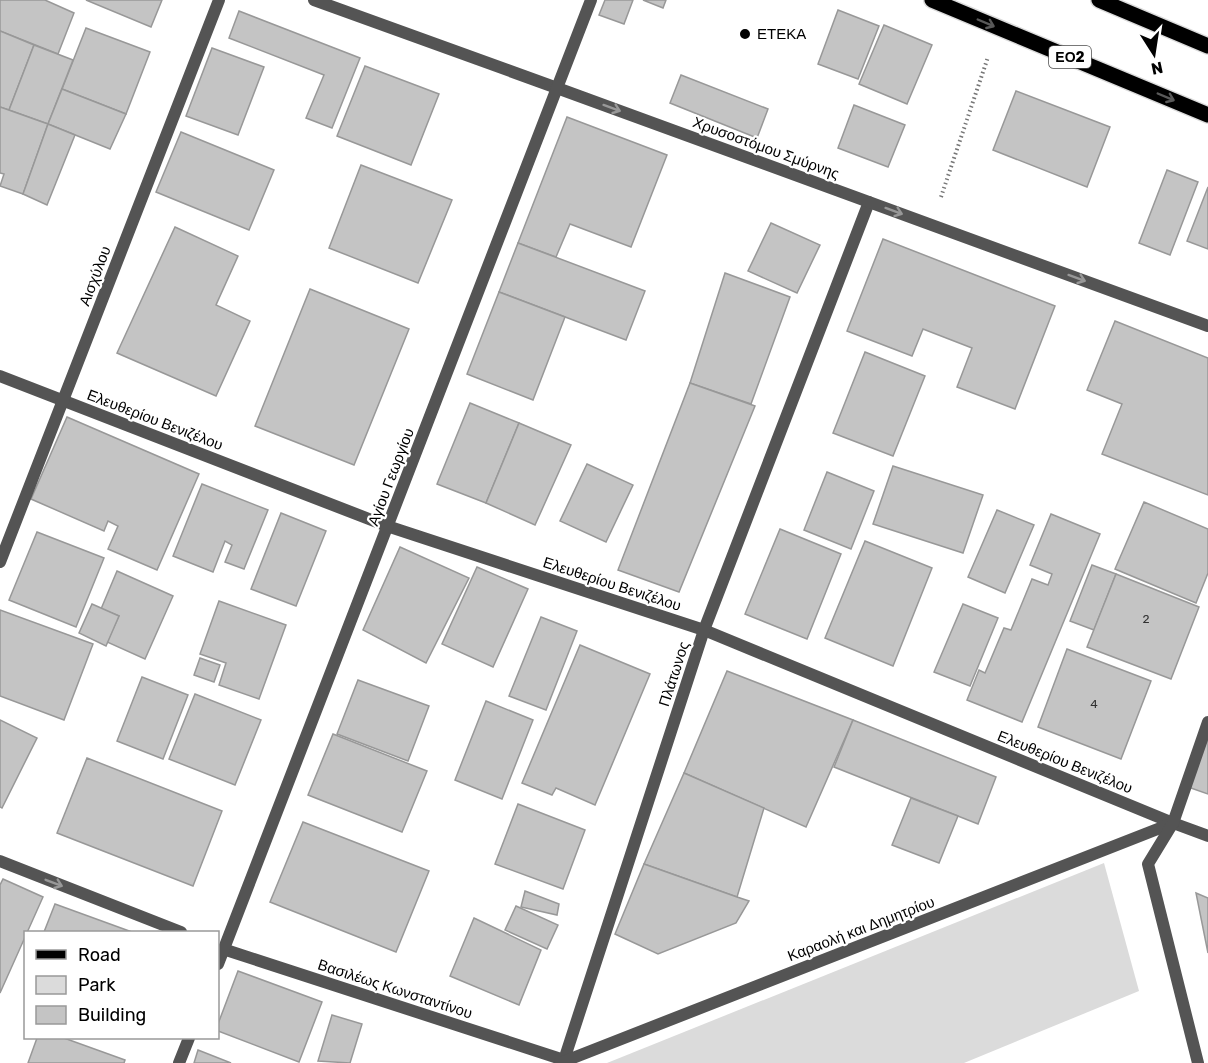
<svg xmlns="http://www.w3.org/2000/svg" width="1208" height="1063" font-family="Rubik,sans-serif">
<rect width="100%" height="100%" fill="#fff"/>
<polygon fill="#dbdbdb" points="1104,863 1139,991 964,1063 607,1063"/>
<g fill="#c4c4c4" stroke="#989898" stroke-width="1.5">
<polygon points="0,0 45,0 74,13 58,54 0,31"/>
<polygon points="86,0 162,0 151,27"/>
<polygon points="605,0 633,0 624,24 599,15"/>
<polygon points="643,0 666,0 663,8"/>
<polygon points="838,10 879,26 858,79 818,64"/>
<polygon points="239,11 360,58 332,128 306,118 324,75 229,38"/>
<polygon points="884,25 932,45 907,104 859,84"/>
<polygon points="86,28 150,52 126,114 62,89"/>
<polygon points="0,31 34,45 9,110 0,107"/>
<polygon points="34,45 73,60 48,124 9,110"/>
<polygon points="212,48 264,67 238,135 186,116"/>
<polygon points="365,66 439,94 411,165 337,136"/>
<polygon points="681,75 768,109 757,138 670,103"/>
<polygon points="62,89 126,114 110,149 48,124"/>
<polygon points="1016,91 1110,127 1087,187 993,150"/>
<polygon points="854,105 905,125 888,167 838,148"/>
<polygon points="0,107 48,124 23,194 0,186 4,174 0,173"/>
<polygon points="567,117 667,155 631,247 570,224 556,257 518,243"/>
<polygon points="48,124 75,135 47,205 23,194"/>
<polygon points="181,132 274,170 249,230 156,192"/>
<polygon points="361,165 452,200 418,283 329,248"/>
<polygon points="1167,170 1198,182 1170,255 1139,243"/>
<polygon points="1208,187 1208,249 1187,241"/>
<polygon points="771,223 820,245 797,293 748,271"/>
<polygon points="175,227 238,256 216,305 250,321 216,396 117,353"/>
<polygon points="883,239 1055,306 1015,409 957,387 972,348 923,329 912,356 847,331"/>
<polygon points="518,243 645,291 626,340 499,292"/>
<polygon points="725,273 790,297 751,404 690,383"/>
<polygon points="310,289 409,329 354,465 255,426"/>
<polygon points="499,292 565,317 533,400 467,374"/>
<polygon points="1115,321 1208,358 1208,495 1102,454 1122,404 1087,390"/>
<polygon points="865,352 925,376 893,456 833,433"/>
<polygon points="690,383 755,406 679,592 618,570"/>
<polygon points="470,403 519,423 486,503 437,484"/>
<polygon points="67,417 199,474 157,570 108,549 118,526 108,521 104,531 31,499"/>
<polygon points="519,423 571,445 535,525 486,503"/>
<polygon points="587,464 633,485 606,542 560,521"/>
<polygon points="893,466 983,495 963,553 873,524"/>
<polygon points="827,472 874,491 851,549 804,530"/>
<polygon points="202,484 268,510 244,569 225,562 232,545 225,541 213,572 173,556"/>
<polygon points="1144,502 1208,529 1208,573 1196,603 1115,569"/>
<polygon points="997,510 1034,525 1005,593 968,577"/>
<polygon points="281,513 326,531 296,606 251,589"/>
<polygon points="1051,514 1100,534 1022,722 967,700 979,670 985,673 1004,628 1011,630 1032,579 1048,585 1052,574 1030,565"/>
<polygon points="780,529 841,554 807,639 745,614"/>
<polygon points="37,532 104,558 76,627 9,600"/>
<polygon points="865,541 932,568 893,666 825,638"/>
<polygon points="400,547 469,578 426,663 363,630"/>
<polygon points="1092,565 1116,574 1094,630 1070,621"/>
<polygon points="477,567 528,589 493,667 442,644"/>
<polygon points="117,571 173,596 145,659 107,642 119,616 101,609"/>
<polygon points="1116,574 1199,607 1171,679 1087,647"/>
<polygon points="219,601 286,625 259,699 219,685 226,663 200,654"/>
<polygon points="92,604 119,616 106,646 79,633"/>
<polygon points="963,604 998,618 970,686 934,672"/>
<polygon points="0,610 93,644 64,720 0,696"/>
<polygon points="541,617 577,631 546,710 509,696"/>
<polygon points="580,645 650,674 595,805 556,788 552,795 522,783"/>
<polygon points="1067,649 1151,681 1121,759 1038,727"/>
<polygon points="200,658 220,665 214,682 194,675"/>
<polygon points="727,671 853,720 806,827 684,773"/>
<polygon points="142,677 188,695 163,759 117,741"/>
<polygon points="358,680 429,706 408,761 337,734"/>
<polygon points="195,694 261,720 235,785 169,759"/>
<polygon points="486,701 533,720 502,799 455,780"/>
<polygon points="0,720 37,738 2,808 0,807"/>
<polygon points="853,720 996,777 978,824 834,767"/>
<polygon points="1208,731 1208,794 1188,787"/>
<polygon points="333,734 427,771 402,832 308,795"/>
<polygon points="87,758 222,811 193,886 57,833"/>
<polygon points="684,773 764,808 737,897 644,864"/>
<polygon points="911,798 958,816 939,863 892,845"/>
<polygon points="518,804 585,830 563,889 495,864"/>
<polygon points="303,822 429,871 396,952 270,902"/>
<polygon points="644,864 737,897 749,901 736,923 658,954 615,934"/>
<polygon points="3,879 43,897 0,993 0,885"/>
<polygon points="525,891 559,904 557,915 521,907"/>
<polygon points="1196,893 1208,898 1208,953"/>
<polygon points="55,904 132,932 44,932"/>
<polygon points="516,906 558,925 547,949 505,930"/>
<polygon points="474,918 541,950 519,1005 450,976"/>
<polygon points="238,971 322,1002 299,1062 218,1031 218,1024"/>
<polygon points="332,1015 362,1024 350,1063 318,1061"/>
<polygon points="37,1038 64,1038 125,1060 124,1063 28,1063"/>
<polygon points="198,1050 231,1063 194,1063"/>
</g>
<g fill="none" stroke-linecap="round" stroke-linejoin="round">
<g stroke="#dbdbdb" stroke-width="18">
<g id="primary">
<polyline points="932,0 1208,115"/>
<polyline points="1099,0 1208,46"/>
</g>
</g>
<polyline stroke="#767676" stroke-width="4" stroke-dasharray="1.5 3" stroke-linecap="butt" points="941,197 988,57"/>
<g stroke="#545454" stroke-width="12">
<polyline points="387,526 704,630 1173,823"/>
<polyline points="223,949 564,1060 704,630 869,202"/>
</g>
<g stroke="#545454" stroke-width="12">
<polyline points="557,88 1208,326"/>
<polyline points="0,376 387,526"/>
<polyline points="0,562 219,0"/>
<polyline points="1173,823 1208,836"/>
<polyline points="560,1063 1173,823"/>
<polyline points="1198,1063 1148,864 1173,823 1208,722"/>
</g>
<g stroke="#545454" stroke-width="12">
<polyline points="314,0 557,88"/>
<polyline points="0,861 181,932"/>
<polyline points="218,964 591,0"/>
<polyline points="179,1063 189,1038"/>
</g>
<use href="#primary" stroke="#000" stroke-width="15"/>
</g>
<defs><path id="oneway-shaft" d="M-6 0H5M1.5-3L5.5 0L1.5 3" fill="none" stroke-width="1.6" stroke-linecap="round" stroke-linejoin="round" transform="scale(1.5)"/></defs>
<g stroke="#595959">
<use href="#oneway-shaft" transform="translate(986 23) rotate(23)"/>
<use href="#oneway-shaft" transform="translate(1166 97) rotate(23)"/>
</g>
<g stroke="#989898">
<use href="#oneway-shaft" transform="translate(612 108) rotate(20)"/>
<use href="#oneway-shaft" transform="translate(894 211) rotate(20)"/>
<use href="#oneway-shaft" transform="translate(1077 278) rotate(20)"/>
<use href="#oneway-shaft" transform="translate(54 883) rotate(21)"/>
</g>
<circle fill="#000" stroke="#fff" stroke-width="2" cx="745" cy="34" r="6"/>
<g text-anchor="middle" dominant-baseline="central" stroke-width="4.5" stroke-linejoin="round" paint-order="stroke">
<g font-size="12" fill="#313131">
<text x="1146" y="619">2</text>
<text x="1094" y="704">4</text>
</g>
<rect fill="#fff" stroke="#4c4c4c" stroke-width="1.5" x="1049" y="46" width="42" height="22" rx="4.5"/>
<g font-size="14" font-weight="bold" fill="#000">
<text x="1070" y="57">ΕΟ2</text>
</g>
<g font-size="15" fill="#000" stroke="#fff" text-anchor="start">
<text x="757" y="34">ΕΤΕΚΑ</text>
</g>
<g font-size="15" fill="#000" stroke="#fff">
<text transform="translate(766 148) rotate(20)">Χρυσοστόμου Σμύρνης</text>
<text transform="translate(95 276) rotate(-69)">Αισχύλου</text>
<text transform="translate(155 420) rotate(21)">Ελευθερίου Βενιζέλου</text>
<text transform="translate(391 477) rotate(-69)">Αγίου Γεωργίου</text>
<text transform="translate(612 584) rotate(18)">Ελευθερίου Βενιζέλου</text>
<text transform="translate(674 674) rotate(-72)">Πλάτωνος</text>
<text transform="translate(1065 762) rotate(22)">Ελευθερίου Βενιζέλου</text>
<text transform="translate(861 929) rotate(-21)">Καραολή και Δημητρίου</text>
<text transform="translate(395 989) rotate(18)">Βασιλέως Κωνσταντίνου</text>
</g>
</g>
<rect x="24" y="931" width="195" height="108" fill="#ffffff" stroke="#999999" stroke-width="1.5"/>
<rect x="36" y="950" width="30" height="9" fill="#000000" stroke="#999999" stroke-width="1.5"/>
<text x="78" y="961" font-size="18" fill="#000000">Road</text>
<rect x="36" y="976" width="30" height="18" fill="#dbdbdb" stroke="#999999" stroke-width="1.5"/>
<text x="78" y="991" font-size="18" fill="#000000">Park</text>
<rect x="36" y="1006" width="30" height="18" fill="#c4c4c4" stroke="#999999" stroke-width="1.5"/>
<text x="78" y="1021" font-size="18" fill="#000000">Building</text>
<g transform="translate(1154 54) rotate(168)" stroke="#ffffff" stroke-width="4.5" paint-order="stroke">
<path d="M0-4.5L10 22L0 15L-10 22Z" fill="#000000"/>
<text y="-9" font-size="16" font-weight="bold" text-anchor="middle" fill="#000000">N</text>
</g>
</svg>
